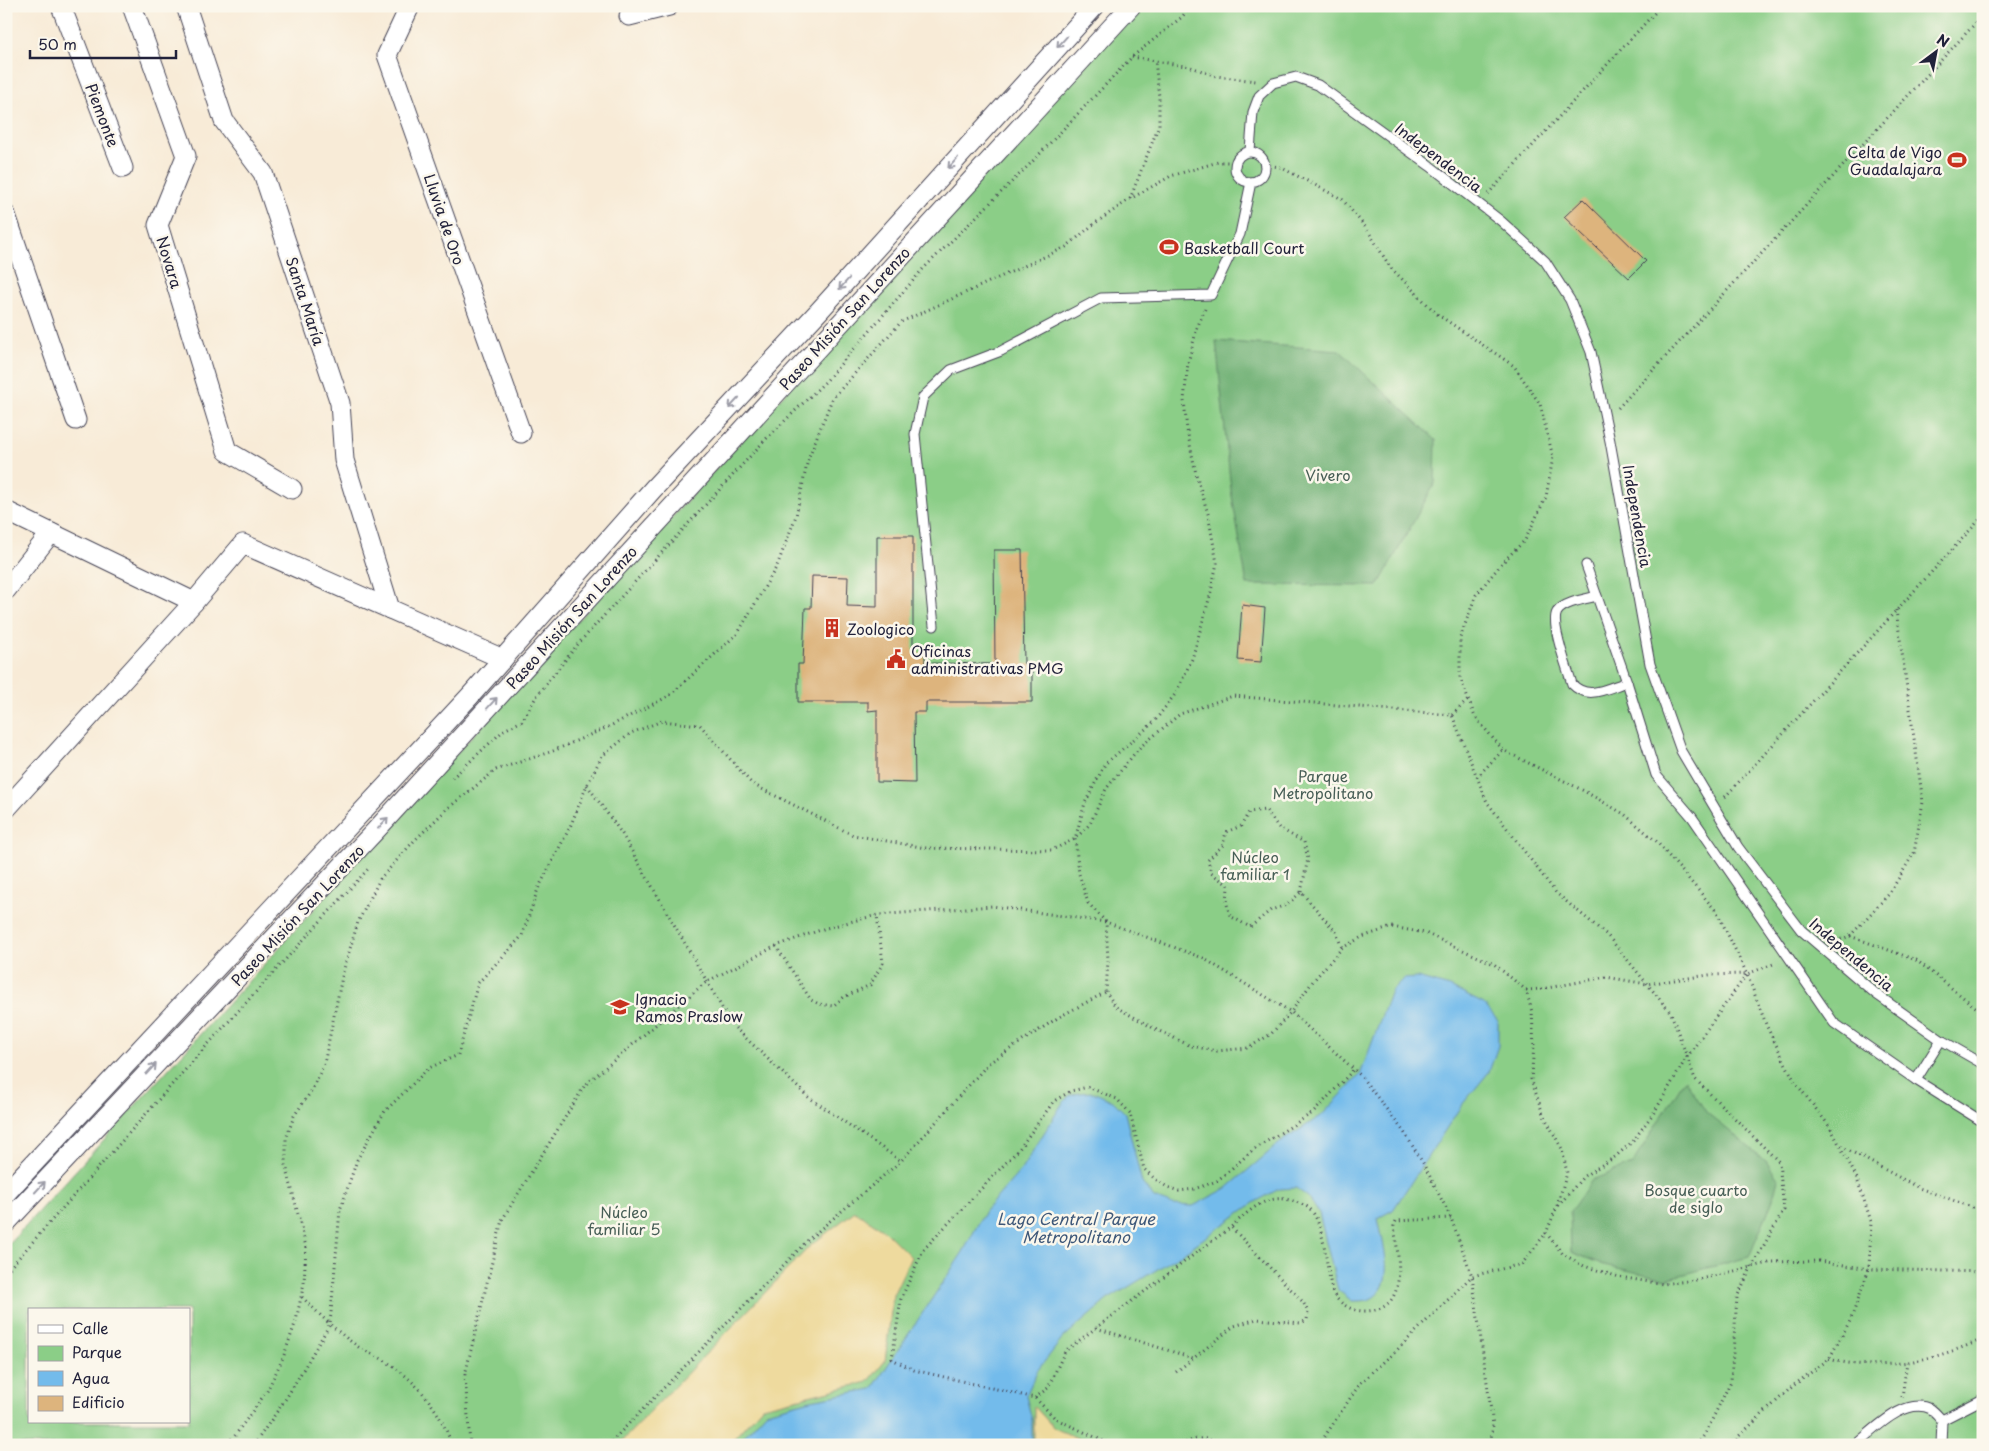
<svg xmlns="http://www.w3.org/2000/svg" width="1989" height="1451" font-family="'Playpen Sans',sans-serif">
<rect width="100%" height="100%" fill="#fbf7ec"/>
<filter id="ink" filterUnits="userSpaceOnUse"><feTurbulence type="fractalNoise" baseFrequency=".02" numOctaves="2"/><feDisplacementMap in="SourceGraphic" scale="10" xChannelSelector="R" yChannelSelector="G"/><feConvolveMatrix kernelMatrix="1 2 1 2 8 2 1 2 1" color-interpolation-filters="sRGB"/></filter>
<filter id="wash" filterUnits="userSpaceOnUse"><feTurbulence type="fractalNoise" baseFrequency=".0096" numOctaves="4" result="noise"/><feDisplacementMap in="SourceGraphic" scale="20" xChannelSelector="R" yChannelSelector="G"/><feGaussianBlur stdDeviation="1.12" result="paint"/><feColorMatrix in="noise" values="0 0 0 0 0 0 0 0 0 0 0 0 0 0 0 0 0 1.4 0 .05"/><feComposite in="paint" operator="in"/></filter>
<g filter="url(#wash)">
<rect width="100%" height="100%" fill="#f8ebd7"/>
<path fill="#8bce87" stroke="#567861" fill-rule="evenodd" d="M1141 6H1983V1445H6V1247L1059 93ZM29 1310H189V1422H29Z"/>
<g fill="#70b174" stroke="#496a58">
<polygon points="1216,341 1339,350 1436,440 1435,483 1378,586 1247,585 1231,490"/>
<polygon points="1685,1079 1706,1112 1766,1161 1778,1179 1772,1202 1749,1257 1666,1279 1604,1265 1571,1252 1570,1212 1592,1180 1632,1164"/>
</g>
<g fill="#eeda9e" stroke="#887e6c">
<polygon points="855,1211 886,1232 911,1257 893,1295 885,1361 868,1382 762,1407 728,1445 618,1445 811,1245"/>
<polygon points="1034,1406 1054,1428 1094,1445 1034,1445"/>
</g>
<path fill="#73bbeb" stroke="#4a6e93" d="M1417 978 1450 987 1484 1004 1498 1021V1046L1489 1072 1461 1106 1393 1210 1378 1218C1382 1242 1399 1288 1368 1300 1363 1301 1357 1301 1352 1301L1338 1290 1319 1213 1308 1197 1296 1188 1279 1189 1255 1202 1179 1256 1107 1300 1063 1338 1037 1371 1026 1396 1032 1420V1445H736L766 1412 811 1400 872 1389 963 1252 985 1211 1021 1170 1062 1104 1069 1096 1079 1093 1093 1092 1113 1101 1125 1113 1142 1183 1154 1198 1173 1205 1193 1206 1227 1188 1282 1141 1321 1116 1360 1075 1391 991 1403 979Z"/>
<g id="blocks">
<g fill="#ddb47d">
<polygon points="1583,199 1646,261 1629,278 1564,217"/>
<polygon points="877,536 913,536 913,653 925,653 925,663 995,664 994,550 1022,550 1024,664 1032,664 1032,702 926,702 926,712 914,712 915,783 877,782 877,710 868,711 868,702 798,702 798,664 803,664 805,608 811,608 812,576 848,577 847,606 877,607"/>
<polygon points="1242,605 1265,608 1261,662 1238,660"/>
</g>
</g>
</g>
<g filter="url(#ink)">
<use href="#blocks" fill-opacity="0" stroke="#424052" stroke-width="1"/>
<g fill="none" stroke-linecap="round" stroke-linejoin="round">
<g stroke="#424052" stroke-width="11">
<g id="lane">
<polyline points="1250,151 1253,112 1259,96 1273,83 1296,77 1318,85 1430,166 1501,221 1545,261 1570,300 1591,352 1610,441 1650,664 1681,751 1738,847 1801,930 1876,994 1941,1040 1983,1064"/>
<circle cx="1250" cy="167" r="15"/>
<polyline points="1586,565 1627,682 1656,775 1692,817 1834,1023 1916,1080 1983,1122"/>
<path d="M1597 596C1585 599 1564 602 1557 612 1550 624 1568 670 1572 684 1588 701 1607 688 1627 682"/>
<polyline points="934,626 915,434 923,397 951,370 1001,351 1101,298 1211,295 1240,234 1251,182"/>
<polyline points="1916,1080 1941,1040"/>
<polyline points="1942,1420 1983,1399"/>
<path d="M1855 1445C1874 1430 1905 1396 1931 1409 1935 1412 1939 1417 1942 1420L1941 1445"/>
</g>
</g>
<g stroke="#424052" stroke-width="21">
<g id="street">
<polyline points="61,6 123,168"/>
<polyline points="132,6 186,156 158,225 227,451 292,489"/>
<polyline points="186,6 224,121 263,173 340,403 344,460 390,609"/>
<polyline points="410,6 387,55 521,433"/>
<polyline points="629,16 669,6"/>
<polyline points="6,215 76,420"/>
<polyline points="6,511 194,602"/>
<polyline points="6,590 51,533"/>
<polyline points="6,809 194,602 243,544 503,659"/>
<polyline points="6,1193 470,696 653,489 820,310 1095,6"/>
<polyline points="6,1223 377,829 1131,6"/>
</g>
</g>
<g stroke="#424052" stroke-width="3" stroke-dasharray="1 4" stroke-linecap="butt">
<polyline points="1132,57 1191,67 1216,76 1256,81"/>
<polyline points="1265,165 1280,167 1342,199 1367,229 1390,267 1437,314 1514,366 1540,404 1553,457 1546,497 1525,540 1502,563 1476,595 1460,638 1460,678 1475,717 1503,750 1584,791 1624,814 1656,841 1717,912 1747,974 1767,1027 1795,1082 1830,1127 1856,1176 1871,1221 1869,1269 1851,1319 1829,1359 1794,1385 1739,1436 1734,1445"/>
<polyline points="1488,194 1661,6"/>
<polyline points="1130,199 1159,125 1159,97 1155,60"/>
<polyline points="1205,309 1197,328 1188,363 1184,400 1187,430 1196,474 1208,514 1217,563 1210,596 1192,659 1176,693 1154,722 1105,764 1085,803 1075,839 1079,874 1088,903 1106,922 1108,960 1106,992 1116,1007 1155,1029 1191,1046 1217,1051 1248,1048 1271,1034 1291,1012 1313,981 1342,948 1362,937 1392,927 1425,933 1494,964 1526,990 1532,1012 1534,1047 1531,1079 1543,1114 1562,1149 1567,1173 1556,1209 1546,1233 1563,1254 1584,1266 1619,1277 1663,1284 1696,1280 1773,1262 1819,1261 1869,1269 1983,1272"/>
<polyline points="1618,408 1983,15"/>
<polyline points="1452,715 1468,700"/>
<polyline points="1477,777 1503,750"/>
<polyline points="452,778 504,730 522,721 536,697 578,644 765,440 826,381 923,269 1031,163 1132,57 1182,17 1191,6"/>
<polyline points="587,785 622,834 732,1025 807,1096 901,1161"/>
<polyline points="1725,797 1983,516"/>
<polyline points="1301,892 1308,859 1304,842 1279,828 1266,810 1249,812 1241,826 1226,832 1223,845 1208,860 1211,873 1228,885 1227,904 1230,916 1250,927 1271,910 1287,905 1301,892 1336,932 1342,948"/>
<polyline points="1850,936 1889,894 1914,853 1923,802 1896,610"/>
<polyline points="1836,941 1850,936 1916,960 1983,1013"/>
<polyline points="776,946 811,1000 819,1004 833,1006 844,997 870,985 883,963 877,915"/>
<polyline points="1526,990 1542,989 1606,977 1647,984 1709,975 1747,974 1776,963"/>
<polyline points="1841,1146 1919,1188 1983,1211"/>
<polyline points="1558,1206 1584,1176 1615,1157 1633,1141 1655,1111 1687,1057 1747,974"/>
<polyline points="6,1272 200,1053 370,867"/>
<path d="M302 1297C320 1315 338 1333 360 1348 368 1353 378 1356 387 1362 418 1382 440 1410 452 1445"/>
<polyline points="1096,1328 1193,1358"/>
<path d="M1829 1359C1879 1373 1936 1360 1983 1339"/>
<polyline points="1176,1372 1234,1326 1257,1319 1301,1323 1307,1320 1308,1312 1303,1302 1231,1227"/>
<polyline points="1902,1397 1907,1362"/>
<path d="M1035 1398 1048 1388 1065 1351 1231 1227C1249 1211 1267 1192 1293 1201 1298 1203 1306 1205 1310 1209 1323 1222 1325 1256 1329 1274 1330 1281 1331 1290 1335 1296 1341 1305 1353 1311 1364 1311 1411 1312 1398 1256 1394 1226L1396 1221 1451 1218"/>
<polyline points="223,1445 234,1437 267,1391 283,1358 296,1321 304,1283 306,1247 286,1165 286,1139 294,1116 312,1090 324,1064 343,972 358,922 380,879 414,841 447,809 496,770 553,751 608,727 669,696 738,633 777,566 796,516 808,459 832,399 901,322 1066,247 1094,224 1130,199 1171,176 1218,162 1235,162"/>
<polyline points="254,1445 287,1397 330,1324 340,1210 357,1160 385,1111 429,1068 458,1055 478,983 522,936 538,889 570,827 587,785 602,756 631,733 662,721 700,725 752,784 853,835 926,848 1052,850 1075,839 1090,824 1106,789 1139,748 1180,714 1233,696 1452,715 1487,802 1556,893 1607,935 1671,1013 1695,1079 1779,1162 1784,1210 1751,1268 1737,1297 1731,1381 1705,1434 1697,1445"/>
<polyline points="470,1445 465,1375 502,1220 585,1085 706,982 776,946 826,928 877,915 992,906 1106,922 1203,958 1291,1012 1360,1075 1404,1132 1423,1163 1451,1218 1472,1276 1493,1425 1490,1445"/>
<polyline points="608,1445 810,1238 901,1161 989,1063 1059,1017 1106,992"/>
<polyline points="1112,1445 1056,1419 1035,1398 914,1370 892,1359 901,1299 923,1250 1019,1149 1054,1101 1071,1091 1088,1087 1117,1099 1130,1113 1144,1169 1155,1179 1167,1187 1179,1191 1194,1189 1217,1181 1253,1150 1314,1112 1354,1069"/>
<path d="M1181 1445C1196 1437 1206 1436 1221 1445"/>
<polyline points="1319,1445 1361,1382 1395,1352 1472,1276 1522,1264 1546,1233"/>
</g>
<use href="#lane" stroke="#fff" stroke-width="9"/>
<use href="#street" stroke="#fff" stroke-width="19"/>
</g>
<defs><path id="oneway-shaft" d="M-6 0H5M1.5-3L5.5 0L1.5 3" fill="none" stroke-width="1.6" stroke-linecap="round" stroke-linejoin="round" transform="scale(1.25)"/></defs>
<g stroke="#9c9ca7">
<use href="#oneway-shaft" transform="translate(1062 42) rotate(132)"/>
<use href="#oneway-shaft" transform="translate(953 163) rotate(132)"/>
<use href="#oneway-shaft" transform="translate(844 284) rotate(132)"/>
<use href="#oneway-shaft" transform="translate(734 403) rotate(133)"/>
<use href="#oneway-shaft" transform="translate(492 703) rotate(-48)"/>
<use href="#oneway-shaft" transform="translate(383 823) rotate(-48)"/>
<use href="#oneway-shaft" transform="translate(151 1069) rotate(-47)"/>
<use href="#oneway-shaft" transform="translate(40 1187) rotate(-47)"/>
</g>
</g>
<defs>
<g id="stadium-bare" transform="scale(1.5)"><path d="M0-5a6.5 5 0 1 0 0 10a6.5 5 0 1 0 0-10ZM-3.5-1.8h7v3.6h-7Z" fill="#c8321e" stroke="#fbf7ec" stroke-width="2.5" paint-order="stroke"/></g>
<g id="building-bare" transform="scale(1.5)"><path d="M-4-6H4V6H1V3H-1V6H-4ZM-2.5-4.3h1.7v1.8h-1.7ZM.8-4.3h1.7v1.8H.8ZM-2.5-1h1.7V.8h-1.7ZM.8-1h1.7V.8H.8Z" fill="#c8321e" stroke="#fbf7ec" stroke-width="2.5" paint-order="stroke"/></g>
<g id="civic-bare" transform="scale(1.5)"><path d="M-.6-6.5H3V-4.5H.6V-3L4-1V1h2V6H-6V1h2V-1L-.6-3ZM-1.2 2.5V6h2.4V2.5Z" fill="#c8321e" stroke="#fbf7ec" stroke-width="2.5" paint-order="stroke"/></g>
<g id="school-bare" transform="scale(1.5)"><path d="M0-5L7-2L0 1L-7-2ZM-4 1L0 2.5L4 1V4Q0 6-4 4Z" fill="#c8321e" stroke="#fbf7ec" stroke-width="2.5" paint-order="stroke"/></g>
</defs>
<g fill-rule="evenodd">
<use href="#stadium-bare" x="1957" y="160"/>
<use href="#stadium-bare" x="1169" y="247"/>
<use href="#building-bare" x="832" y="628"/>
<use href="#civic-bare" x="896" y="659"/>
<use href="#school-bare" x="620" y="1007"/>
</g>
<g text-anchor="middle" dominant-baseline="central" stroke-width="5" stroke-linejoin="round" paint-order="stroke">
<g font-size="15" fill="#22223b" stroke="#fbf7ec">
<text transform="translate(103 115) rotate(69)">Piemonte</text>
<text transform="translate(1439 157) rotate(37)">Independencia</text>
<text transform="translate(445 219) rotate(71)">Lluvia de Oro</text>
<text transform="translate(170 262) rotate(73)">Novara</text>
<text transform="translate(306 301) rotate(72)">Santa María</text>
<text transform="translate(844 318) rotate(-48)">Paseo Misión San Lorenzo</text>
<text transform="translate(1638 516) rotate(80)">Independencia</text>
<text transform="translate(571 617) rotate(-48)">Paseo Misión San Lorenzo</text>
<text transform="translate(297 915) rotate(-47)">Paseo Misión San Lorenzo</text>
<text transform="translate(1852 954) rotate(40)">Independencia</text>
</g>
<g font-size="15" fill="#22223b" stroke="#fbf7ec" text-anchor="start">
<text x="1942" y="151" text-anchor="end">Celta de Vigo<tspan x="1942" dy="17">Guadalajara</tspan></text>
<text x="1184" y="247">Basketball Court</text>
<text x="847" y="628">Zoologico</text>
<text x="911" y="650">Oficinas<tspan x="911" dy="17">administrativas PMG</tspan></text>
<text x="635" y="998">Ignacio<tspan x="635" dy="17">Ramos Praslow</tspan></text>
</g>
<g font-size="15" fill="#475e56" stroke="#fbf7ec">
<text x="1328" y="474">Vivero</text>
<text x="1323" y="775">Parque<tspan x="1323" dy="17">Metropolitano</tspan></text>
<text x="1255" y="856">Núcleo<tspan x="1255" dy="17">familiar 1</tspan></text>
<text x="1696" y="1189">Bosque cuarto<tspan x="1696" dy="17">de siglo</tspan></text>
<text x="624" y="1211">Núcleo<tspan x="624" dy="17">familiar 5</tspan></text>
</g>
<g font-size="16" font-style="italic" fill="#3e5879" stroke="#fbf7ec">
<text x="1076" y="1218">Lago Central Parque<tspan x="1076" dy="18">Metropolitano</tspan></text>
</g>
</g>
<rect width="1989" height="1451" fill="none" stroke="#fbf7ec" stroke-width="25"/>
<rect x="28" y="1308" width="162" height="115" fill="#fbf7ec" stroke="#a4a2a5"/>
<rect x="38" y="1325" width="25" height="8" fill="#ffffff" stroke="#a4a2a5"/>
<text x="72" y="1334" font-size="15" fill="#22223b">Calle</text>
<rect x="38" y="1346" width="25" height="15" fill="#8bce87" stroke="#a4a2a5"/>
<text x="72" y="1358" font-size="15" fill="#22223b">Parque</text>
<rect x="38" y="1371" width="25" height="15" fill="#73bbeb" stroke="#a4a2a5"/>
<text x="72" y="1384" font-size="15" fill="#22223b">Agua</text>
<rect x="38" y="1396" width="25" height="15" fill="#ddb47d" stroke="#a4a2a5"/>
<text x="72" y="1408" font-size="15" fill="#22223b">Edificio</text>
<g transform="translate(1936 52) rotate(32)" stroke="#fbf7ec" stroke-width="4" paint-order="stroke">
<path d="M0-4L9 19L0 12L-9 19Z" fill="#22223b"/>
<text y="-8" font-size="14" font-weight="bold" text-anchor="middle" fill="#22223b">N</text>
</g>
<path d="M30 50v8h146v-8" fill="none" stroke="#22223b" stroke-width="2.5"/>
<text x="38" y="50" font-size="15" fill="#22223b" stroke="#fbf7ec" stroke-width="4" paint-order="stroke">50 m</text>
</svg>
